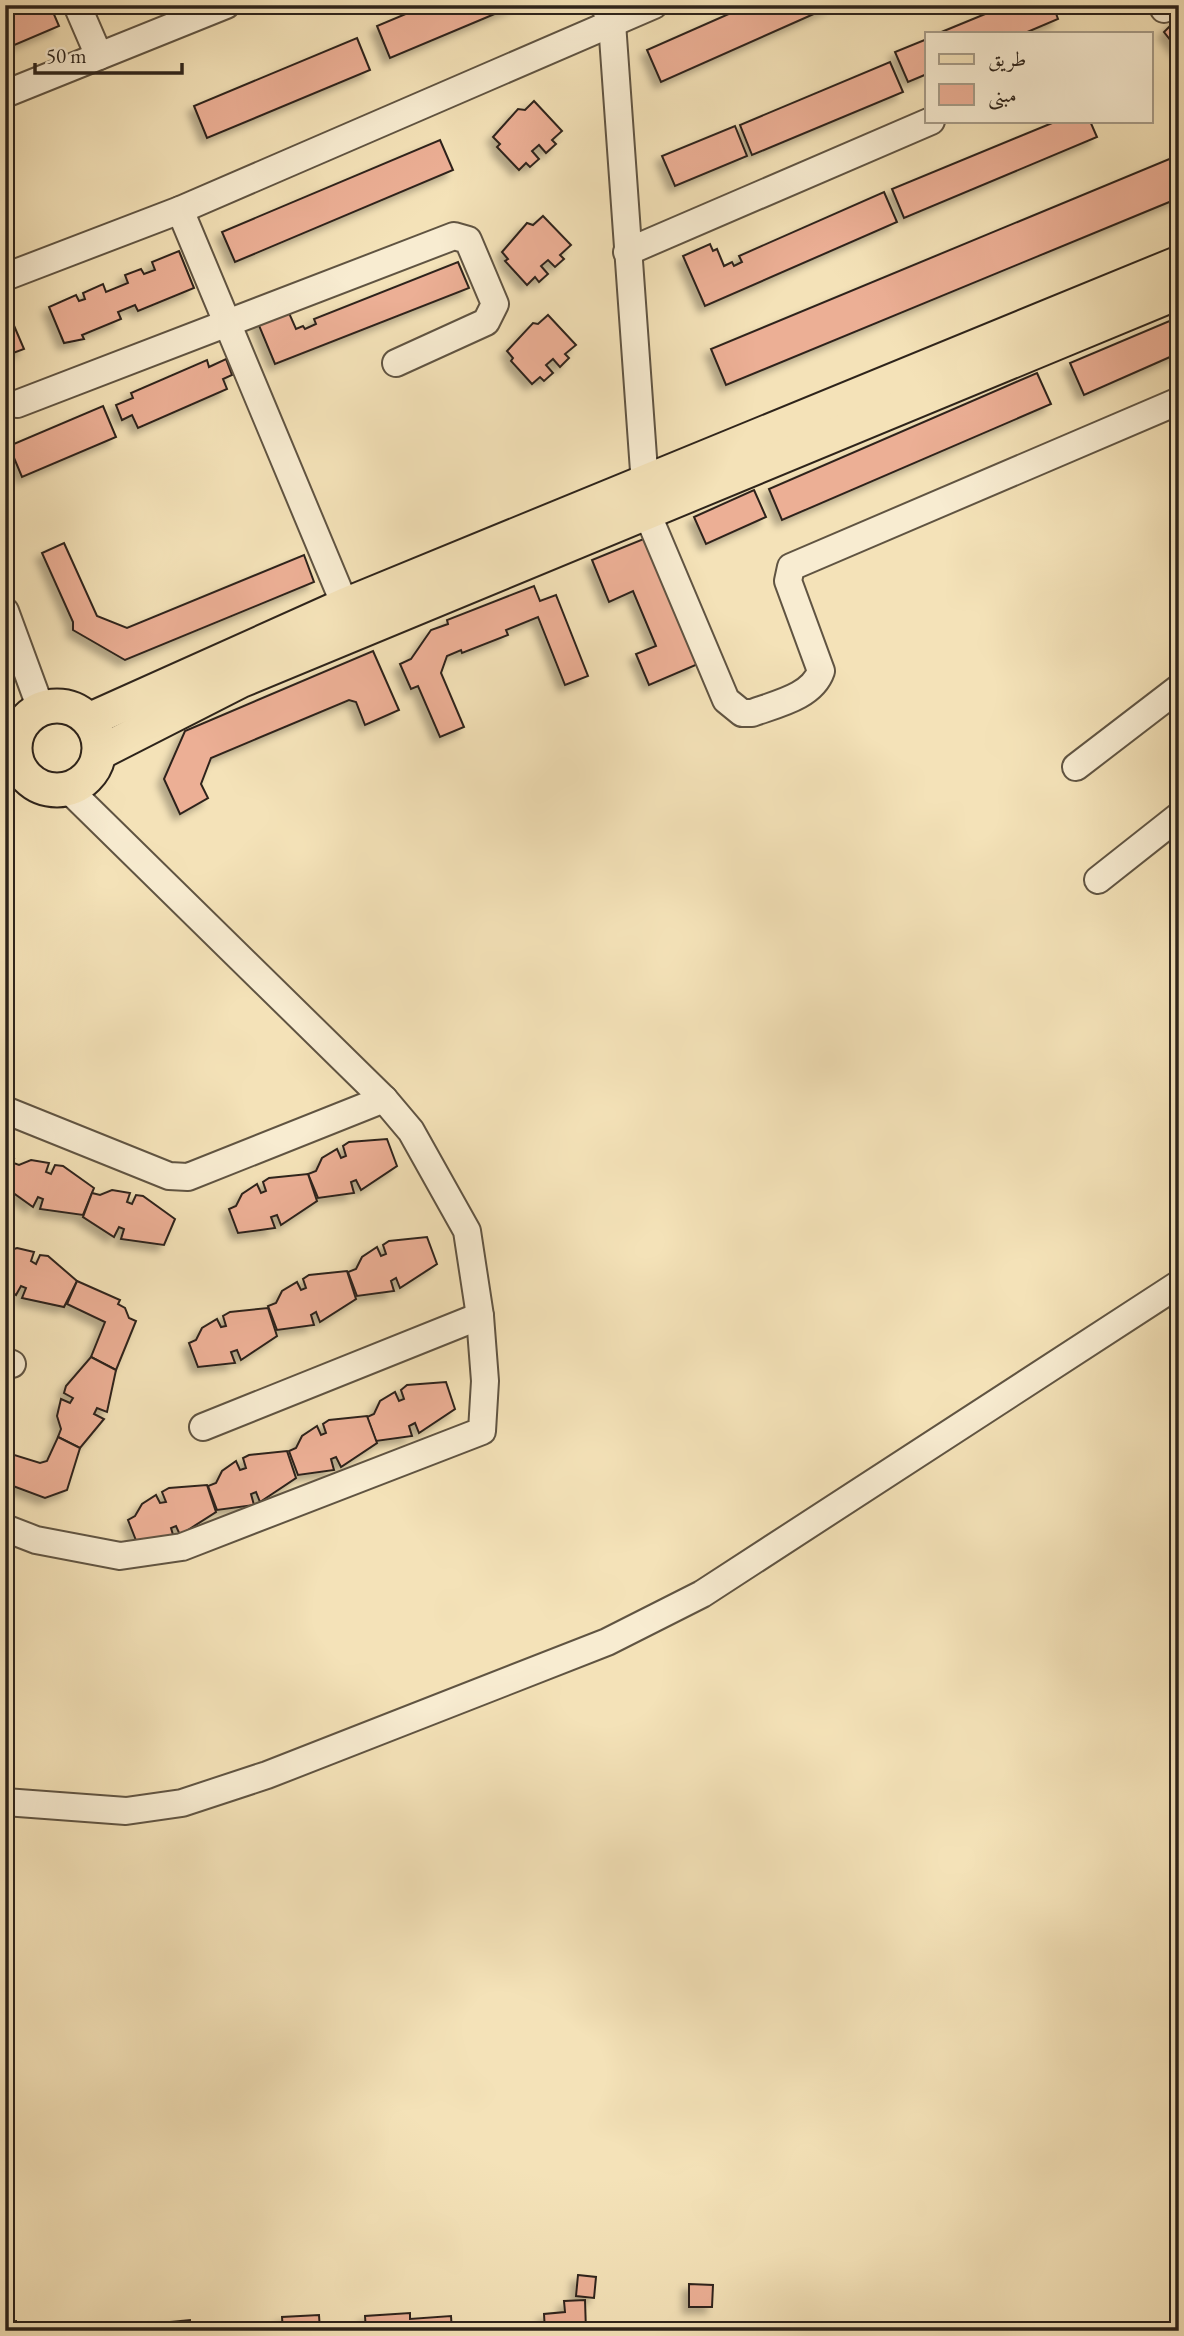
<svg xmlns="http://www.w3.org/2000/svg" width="1184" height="2336" font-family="'EB Garamond',Amiri,serif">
<defs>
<filter id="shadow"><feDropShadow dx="-6" dy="6" stdDeviation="3.5" flood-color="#0004"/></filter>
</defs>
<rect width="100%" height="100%" fill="#f4e2b8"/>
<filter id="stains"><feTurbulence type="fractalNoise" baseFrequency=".00286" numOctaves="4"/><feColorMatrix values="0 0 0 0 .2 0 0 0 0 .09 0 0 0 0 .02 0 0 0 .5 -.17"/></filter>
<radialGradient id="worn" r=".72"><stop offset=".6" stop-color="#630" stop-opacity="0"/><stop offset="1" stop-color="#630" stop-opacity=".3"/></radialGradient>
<g fill="#ecaf95" stroke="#2e241b" stroke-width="2" filter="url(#shadow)">
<polygon points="16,5 50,5 59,26 5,49 5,10"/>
<polygon points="427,5 516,5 390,58 377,26"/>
<polygon points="749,5 834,5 661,82 647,50"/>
<polygon points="1007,5 1053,5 1058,19 1025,33 939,33"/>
<polygon points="1179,17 1179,51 1164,32"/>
<polygon points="357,38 370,70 207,138 194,106"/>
<polygon points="927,39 927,74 908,82 895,52"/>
<polygon points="890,62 903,92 752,155 740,125"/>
<polygon points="534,101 562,131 552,140 556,144 546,153 539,145 532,151 539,159 530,167 526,163 519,170 497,147 500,144 493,137 518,109 525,110"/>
<polygon points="1057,121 1090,121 1097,137 904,218 892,189"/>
<polygon points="735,126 747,156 675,186 662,156"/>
<polygon points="440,140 453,170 235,262 222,232"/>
<polygon points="1179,155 1179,198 726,385 711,349"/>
<polygon points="884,192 897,222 705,306 683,256 710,244 713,251 717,249 724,266 732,262 734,266 742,262 739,256"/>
<polygon points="543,216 571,245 560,255 564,259 555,267 548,260 541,266 548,274 539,282 535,277 527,285 505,261 508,259 502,252 527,223 533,225"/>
<polygon points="179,251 194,288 138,311 135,305 118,312 121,319 82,335 84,339 64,343 49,307 76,295 79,301 85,299 83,293 103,284 106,292 128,283 125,275 141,269 144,274 155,270 152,262"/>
<polygon points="458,262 469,288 275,364 255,316 289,313 296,329 303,326 305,329 316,324 314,319"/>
<polygon points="548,315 576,345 565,354 569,358 560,367 553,359 546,365 553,373 544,381 540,377 532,384 511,361 513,358 507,351 533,323 538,324"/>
<polygon points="1179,317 1179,353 1084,395 1070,363"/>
<polygon points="12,321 24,349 5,356 5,324"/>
<polygon points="226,359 232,375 223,379 227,389 138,428 132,415 122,420 116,405 133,398 131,393 207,360 209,367"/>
<polygon points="1037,373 1051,404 782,520 769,489"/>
<polygon points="103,406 116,437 22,477 9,446"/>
<polygon points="754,490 766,517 706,544 694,517"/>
<polygon points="646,538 698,664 649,685 636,654 656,646 633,591 609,602 592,560"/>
<polygon points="64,543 97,616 127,628 304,555 314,582 125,660 73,630 73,622 42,553"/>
<polygon points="534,586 540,601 556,595 588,676 565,685 538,617 506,630 508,635 462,653 461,650 447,656 441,673 464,727 440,737 418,686 411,689 400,664 411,659 431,630 448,624 447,620"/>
<polygon points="373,651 399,710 365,725 356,702 349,700 211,758 201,784 208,798 180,814 164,779 185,731"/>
<polygon points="387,1139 397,1166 361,1190 356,1180 351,1182 354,1193 318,1198 308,1174 316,1171 322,1158 337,1149 341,1158 346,1156 343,1146 349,1142"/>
<polygon points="5,1154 14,1159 5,1176"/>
<polygon points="31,1160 49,1163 46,1172 51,1174 55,1165 63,1166 94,1188 83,1215 40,1209 43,1199 38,1197 33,1207 5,1187 11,1162 19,1165"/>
<polygon points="308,1174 317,1201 281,1225 277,1215 271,1217 275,1228 238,1233 229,1209 236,1206 242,1194 257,1184 261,1193 266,1191 263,1182 269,1178"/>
<polygon points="112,1190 130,1193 127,1202 132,1204 136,1195 143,1196 175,1219 164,1245 121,1239 124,1229 119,1227 114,1237 83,1217 92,1193 100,1195"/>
<polygon points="427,1237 437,1264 400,1288 396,1278 391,1281 394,1291 357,1296 348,1272 356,1269 362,1257 377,1247 381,1256 386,1254 383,1245 389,1241"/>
<polygon points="17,1248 34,1252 31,1261 36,1264 40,1255 48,1256 77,1281 64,1307 22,1298 26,1288 21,1286 16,1295 5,1287 5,1252"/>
<polygon points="347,1271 356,1299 320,1322 316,1312 311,1315 314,1325 277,1330 268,1306 276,1303 282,1291 297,1282 301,1290 306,1288 303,1279 309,1275"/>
<polygon points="77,1281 120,1300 118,1304 125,1308 129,1318 136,1321 116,1370 91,1357 105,1322 67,1304"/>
<polygon points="268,1308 277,1336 241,1360 237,1350 231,1352 235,1363 198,1367 189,1343 196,1340 202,1328 217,1319 221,1327 226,1326 223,1316 230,1312"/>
<polygon points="91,1357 116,1370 107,1412 97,1408 94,1414 104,1419 80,1448 58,1437 61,1429 57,1416 61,1399 70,1403 73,1398 64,1393 66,1386"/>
<polygon points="446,1382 455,1409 419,1433 415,1423 409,1426 412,1436 376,1441 367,1417 374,1414 380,1401 395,1392 399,1401 404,1399 401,1390 407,1385"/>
<polygon points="367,1416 377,1443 341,1467 336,1457 331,1459 334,1470 298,1475 289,1451 296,1448 302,1436 317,1426 321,1435 326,1433 323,1424 329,1420"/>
<polygon points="58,1437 80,1448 67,1490 45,1498 5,1483 8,1453 40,1463 47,1461"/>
<polygon points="287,1451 296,1478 260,1502 256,1492 251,1494 254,1505 217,1510 208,1486 216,1483 222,1471 236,1461 240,1470 246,1468 243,1458 249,1455"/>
<polygon points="207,1485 216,1512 180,1535 176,1526 171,1528 174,1538 137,1543 128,1520 135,1516 142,1504 156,1495 160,1503 166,1502 162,1492 169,1488"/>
<polygon points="578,2275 596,2277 594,2298 576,2296"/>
<polygon points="689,2284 713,2285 712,2307 689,2307"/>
<polygon points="585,2300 586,2331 545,2331 544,2314 565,2312 564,2301"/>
<polygon points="410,2313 410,2319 451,2316 452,2331 366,2331 365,2316"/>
<polygon points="319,2315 320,2331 283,2331 282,2317"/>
<polygon points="190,2320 191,2331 151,2331 150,2324"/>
<polygon points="16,2321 16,2328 60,2325 61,2331 5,2331 5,2322"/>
</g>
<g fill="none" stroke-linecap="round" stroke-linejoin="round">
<g stroke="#605442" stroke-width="30">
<g id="minor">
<polyline points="77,5 99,56"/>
<path d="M604 5 612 23 647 513 726 700 742 713H752C776 704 812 697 821 671L788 581 791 567 1179 401"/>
<polyline points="1164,9 1168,5"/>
<polyline points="5,94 226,5"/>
<polyline points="180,210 345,605"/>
<polyline points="627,252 931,121"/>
<polyline points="5,277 180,210 654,5"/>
<polyline points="17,404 454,236 468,240 495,304 486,322 396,363"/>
<polyline points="5,611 41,709"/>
<polyline points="1076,767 1179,688"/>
<polyline points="1098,880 1179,816"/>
<polyline points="5,1110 169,1176 188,1177 384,1099"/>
<polyline points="5,1361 12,1364"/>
<polyline points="203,1427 480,1316"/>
<polyline points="5,1528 36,1540 120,1556 182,1547 482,1431 485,1381 480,1316 467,1231 411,1131 384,1099 68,789"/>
<polyline points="5,1802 126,1811 182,1803 267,1775 607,1642 702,1594 1179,1284"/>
</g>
</g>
<g stroke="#2e241b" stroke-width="37">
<g id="major">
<circle cx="57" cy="748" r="42"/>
<polyline points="89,720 345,605 1179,263"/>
<polyline points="99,753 240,681 1179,292"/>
</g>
</g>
<use href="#minor" stroke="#f8ecd1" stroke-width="26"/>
<use href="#major" stroke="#f4e2b8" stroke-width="33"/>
</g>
<rect width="1184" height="2336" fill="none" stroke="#f4e2b8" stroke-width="28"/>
<rect x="7" y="7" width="1170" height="2322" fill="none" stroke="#2e241b" stroke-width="3.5"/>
<rect x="14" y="14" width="1156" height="2308" fill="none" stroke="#2e241b" stroke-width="2"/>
<rect x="925" y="32" width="228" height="91" fill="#f8ecd1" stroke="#a79c88" stroke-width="2"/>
<rect x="939" y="54" width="35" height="10" fill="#f4e2b8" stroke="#a79c88" stroke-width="2"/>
<text x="988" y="66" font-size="21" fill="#2e241b">طريق</text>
<rect x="939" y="84" width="35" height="21" fill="#ecaf95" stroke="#a79c88" stroke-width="2"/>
<text x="988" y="102" font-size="21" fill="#2e241b">مبنى</text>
<path d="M35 63v10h147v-10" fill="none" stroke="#2e241b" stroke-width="3.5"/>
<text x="46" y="63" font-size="21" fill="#2e241b" stroke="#f8ecd1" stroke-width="5" paint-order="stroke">50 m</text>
<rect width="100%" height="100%" filter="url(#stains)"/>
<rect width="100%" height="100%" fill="url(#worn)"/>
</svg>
